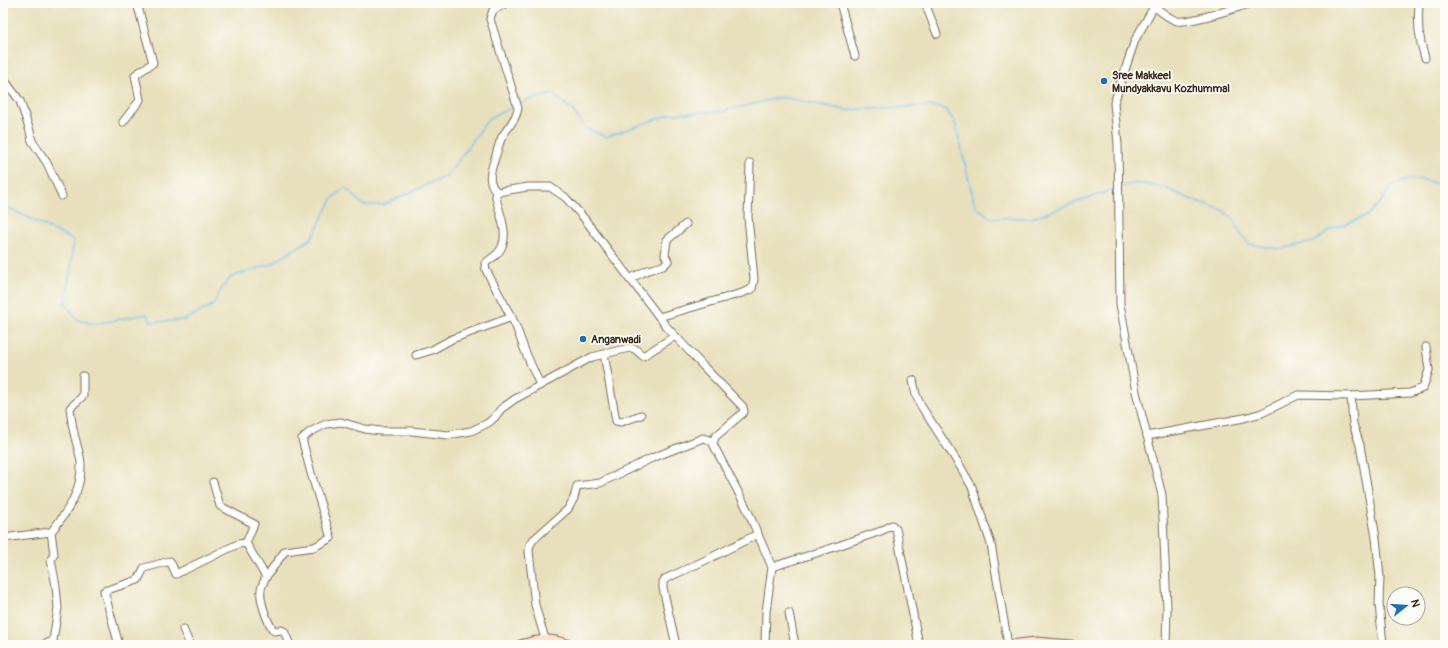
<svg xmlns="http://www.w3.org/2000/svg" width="1448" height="648" font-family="Pangolin,sans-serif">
<rect width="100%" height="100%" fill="#fdfcf7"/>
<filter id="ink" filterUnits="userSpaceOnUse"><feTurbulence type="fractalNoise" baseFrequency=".025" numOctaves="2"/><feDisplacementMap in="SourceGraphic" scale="8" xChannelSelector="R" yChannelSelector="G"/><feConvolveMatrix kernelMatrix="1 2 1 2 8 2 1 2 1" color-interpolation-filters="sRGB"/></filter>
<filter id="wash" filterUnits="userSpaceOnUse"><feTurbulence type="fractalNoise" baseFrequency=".012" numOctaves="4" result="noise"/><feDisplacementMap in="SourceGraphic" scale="16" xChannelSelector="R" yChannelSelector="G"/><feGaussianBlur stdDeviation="0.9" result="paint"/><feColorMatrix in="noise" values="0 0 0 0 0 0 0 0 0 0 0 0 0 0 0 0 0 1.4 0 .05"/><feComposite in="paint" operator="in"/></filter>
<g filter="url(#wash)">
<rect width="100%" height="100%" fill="#e8e0bc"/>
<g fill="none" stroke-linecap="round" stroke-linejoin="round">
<g stroke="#73bfed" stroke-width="1.5">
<polyline points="519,104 528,100 553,94 572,110 586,128 606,137 671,114 724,111 781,97 846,110 930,106 945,109 955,122 975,206 991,218 1032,218 1117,188"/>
<polyline points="1121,187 1135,183 1163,187 1190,199 1223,210 1233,219 1240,233 1249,244 1279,249 1313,242 1332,229 1367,216 1380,203 1393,185 1409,179 1424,180 1442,185 1445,184"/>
<polyline points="3,205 73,240 71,268 65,303 78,320 95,324 146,314 152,322 184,320 213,305 222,288 231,277 272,264 312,238 332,199 345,187 363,205 383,205 448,175 489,118 516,106"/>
</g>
</g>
</g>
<g filter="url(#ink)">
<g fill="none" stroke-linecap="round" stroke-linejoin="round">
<g stroke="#786a55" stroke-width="9">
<g id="minor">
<path d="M507 3 493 10 490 19 518 108C517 119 507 128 502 137 499 143 498 149 496 155 492 168 485 181 497 192L528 187H550L565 197 583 217 666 326 703 366 743 407 744 412 715 437 713 444 747 509 772 567 766 612 765 645"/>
<polyline points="840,3 855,56"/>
<polyline points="925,3 937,34"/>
<polyline points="1156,3 1135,40 1114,103 1118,144 1120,304 1136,392 1162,495 1167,608 1166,645"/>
<path d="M1419 3C1417 22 1419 40 1425 58"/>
<path d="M1154 6C1161 12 1168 18 1177 21 1189 24 1238 7 1253 3"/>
<polyline points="3,78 20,101 30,131 32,141 47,163 62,196"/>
<polyline points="123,122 140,100 135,75 153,63 137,3"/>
<path d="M495 190C496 210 514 236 497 254 493 258 488 260 485 264L486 270 515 324 525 351 540 385"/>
<polyline points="629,279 648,270 663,266 668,261 665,255 667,240 686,224"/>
<polyline points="659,317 742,293 752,289 754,279 748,217 750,163"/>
<polyline points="604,354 616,421 621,422 641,415"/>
<polyline points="416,355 432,350 452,339 512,317"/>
<polyline points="913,380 916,395 921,406 960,466 972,487 991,544 1008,645"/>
<polyline points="1147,436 1244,418 1262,413 1298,395 1351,396"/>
<polyline points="213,482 220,506 254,524 246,543"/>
<path d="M51 532C68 511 82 491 81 463 80 453 76 443 74 433 72 425 71 416 70 408L83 396V376"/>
<polyline points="3,538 51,532 54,554 51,560 56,586 58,608 53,641 43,645"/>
<polyline points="772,567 832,548 881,531 892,525 896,529 919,645"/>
<path d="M266 577C264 581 262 585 261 589 259 600 267 622 274 631L281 630 284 631 290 645"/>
<polyline points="789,613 795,645"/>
<polyline points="183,629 190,645"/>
<polyline points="545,639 535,605 529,551 530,545 533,540 568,509 574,498 577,486 600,483 652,458 703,438 713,441"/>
<polyline points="119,645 104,591 138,580 144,568 170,561 176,574 238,544 246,543 266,577 285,551 314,547 331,538 311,473 302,439 310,432 326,424 341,422 365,429 380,431 412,431 448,435 471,431 488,423 495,417 501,409 515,399 592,357 629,348 635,349 643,356 675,336"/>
<polyline points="676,645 663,588 663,582 665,579 708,559 758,534"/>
<polyline points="1383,645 1379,604 1380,577 1376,538 1360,445 1353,424 1351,396 1410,393 1423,388 1429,370 1426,347"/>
</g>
</g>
<g stroke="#786a55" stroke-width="11">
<g id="secondary">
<path d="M520 645C540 639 550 638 570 645"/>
<polyline points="1010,645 1036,642 1071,645"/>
</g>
</g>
<use href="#minor" stroke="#fff" stroke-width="7"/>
<use href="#secondary" stroke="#fde4d1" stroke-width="9"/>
</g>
</g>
<g fill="#1f6fb2" stroke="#fdfcf7" stroke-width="1.5">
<circle cx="1104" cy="81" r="4"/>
<circle cx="583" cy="339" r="4"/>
</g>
<g text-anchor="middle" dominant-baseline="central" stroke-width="3.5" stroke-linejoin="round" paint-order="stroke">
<g font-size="11" font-weight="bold" fill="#3b2a1e" stroke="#fdfcf7" text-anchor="start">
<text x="1112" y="75">Sree Makkeel<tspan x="1112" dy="13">Mundyakkavu Kozhummal</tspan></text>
<text x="591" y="339">Anganwadi</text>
</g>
</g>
<rect width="1448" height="648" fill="none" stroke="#fdfcf7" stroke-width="16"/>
<g transform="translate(1406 606) rotate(73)"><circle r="19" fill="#fdfcf7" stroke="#afa8a0"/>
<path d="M0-3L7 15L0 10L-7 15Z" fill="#1f6fb2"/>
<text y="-6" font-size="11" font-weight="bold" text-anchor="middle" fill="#3b2a1e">N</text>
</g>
</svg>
